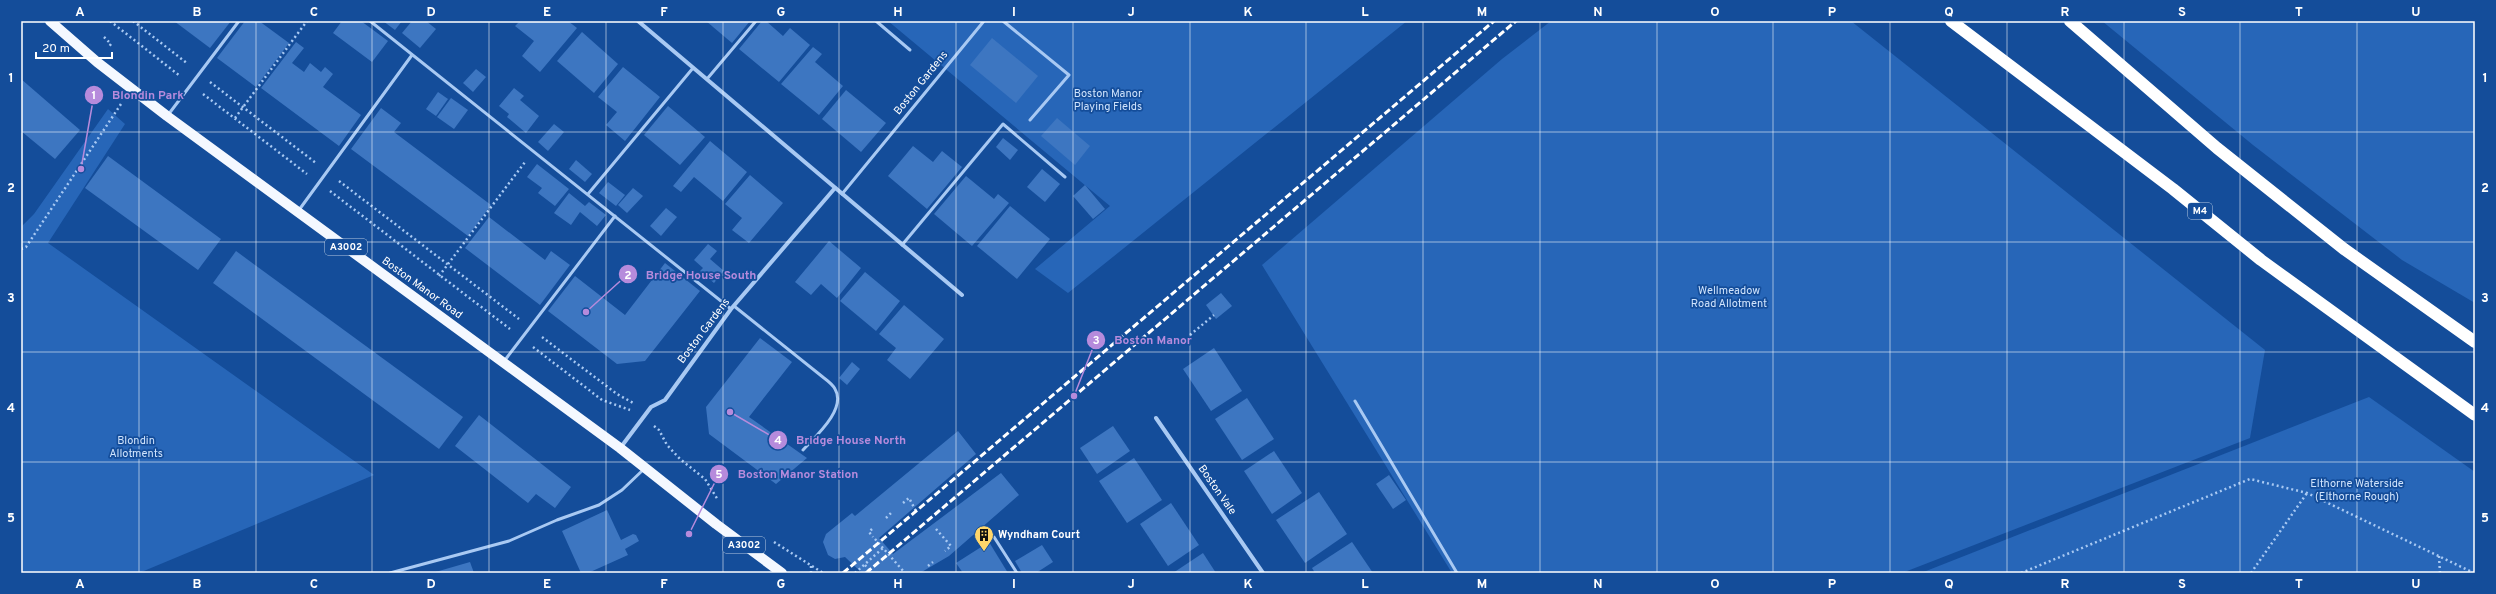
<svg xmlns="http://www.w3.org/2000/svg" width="2496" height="594" font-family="Overpass,sans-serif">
<rect width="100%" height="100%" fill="#144d9a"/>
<g fill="#2766b8">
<polygon points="888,21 1407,21 1068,293 1035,269 1110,206"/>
<polygon points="1551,21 1851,21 2265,350 2250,438 1902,573 1452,573 1262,265 1502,59"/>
<polygon points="2102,21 2475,21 2475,303 2402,260 2253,145"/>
<polygon points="108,109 125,124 48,243 374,475 139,573 21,573 21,227 34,214"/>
<polygon points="2369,397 2475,472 2475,573 1921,573"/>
</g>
<g fill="#3d76c1">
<polygon points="174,21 231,21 210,48"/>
<polygon points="245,21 259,21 289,43 256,87 217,58"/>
<polygon points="342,21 361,21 388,41 372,62 333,33"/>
<polygon points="383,21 402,21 395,30"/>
<polygon points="412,21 426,21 436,29 420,48 402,33"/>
<polygon points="520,21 568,21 577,28 540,72 522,56 534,41 515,26"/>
<polygon points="706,21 750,21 732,43"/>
<polygon points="762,21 766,21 783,36 790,28 810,45 779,82 739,49"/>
<polygon points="582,32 618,64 594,93 557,61"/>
<polygon points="992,38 1038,76 1016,103 970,65"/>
<polygon points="296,42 304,48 292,63 304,72 310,63 321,72 325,67 333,74 323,87 361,115 339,146 261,88"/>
<polygon points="813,47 822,54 815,62 843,86 819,115 781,84"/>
<polygon points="623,67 660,97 625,141 606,125 617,112 598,97"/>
<polygon points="476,69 486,77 473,92 463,83"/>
<polygon points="21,79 80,130 55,159 21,131"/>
<polygon points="514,88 524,96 520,100 539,116 526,133 507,117 509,114 499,106"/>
<polygon points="846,90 886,123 861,152 822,119"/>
<polygon points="438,92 448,99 436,116 426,109"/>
<polygon points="451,98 468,110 454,129 437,117"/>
<polygon points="668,106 705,137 680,165 644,135"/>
<polygon points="381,108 401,123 394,132 491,205 468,236 351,149"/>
<polygon points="1057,118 1090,146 1075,165 1041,136"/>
<polygon points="554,124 564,132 548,151 538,142"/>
<polygon points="1003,138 1018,150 1010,160 996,147"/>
<polygon points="710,141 747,172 723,201 694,177 681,192 673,186"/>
<polygon points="913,146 933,162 942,151 962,167 927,209 888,176"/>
<polygon points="108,156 221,239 198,270 85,188"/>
<polygon points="576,160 592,174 585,182 569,169"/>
<polygon points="537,164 569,189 555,206 538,193 542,188 527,177"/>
<polygon points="1042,169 1060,184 1045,202 1027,187"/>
<polygon points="750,175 783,203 749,243 732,230 742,218 725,204"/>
<polygon points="966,176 994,199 998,194 1009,203 972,246 934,214"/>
<polygon points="608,182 625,195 616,206 599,193"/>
<polygon points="1085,185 1105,209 1093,219 1073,196"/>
<polygon points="633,188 643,196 627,213 618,205"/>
<polygon points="569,193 585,206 589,202 606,215 597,226 580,212 571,225 554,213"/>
<polygon points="1010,206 1050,239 1017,279 977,246"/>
<polygon points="666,208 677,217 661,236 650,226"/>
<polygon points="489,217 545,260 551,251 570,265 540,305 465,248"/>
<polygon points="829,241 861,268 837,298 821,284 811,295 795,282"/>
<polygon points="708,244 717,251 710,259 724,271 714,283 700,271 703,268 694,260"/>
<polygon points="236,251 463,417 439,449 213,283"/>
<polygon points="665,263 700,291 645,361 617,364 548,311 575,276 625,315"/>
<polygon points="865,272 900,301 876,331 840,301"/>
<polygon points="1221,293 1232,306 1216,319 1206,305"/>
<polygon points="904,305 944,339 910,379 887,360 896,348 879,334"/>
<polygon points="760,338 792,362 749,417 807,458 776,484 709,434 706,407"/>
<polygon points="1214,348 1242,391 1211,411 1183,369"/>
<polygon points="852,362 860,369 847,385 839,378"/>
<polygon points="1247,398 1274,439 1242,460 1215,419"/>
<polygon points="479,415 571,487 555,508 536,494 528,503 455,446"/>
<polygon points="1113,426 1130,451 1097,474 1080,448"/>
<polygon points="958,431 976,454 879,538 893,554 1001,473 1019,495 949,556 920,573 862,573 845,557 835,559 828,555 823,542 826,534 852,513 855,516"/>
<polygon points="1274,451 1302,493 1272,514 1244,471"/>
<polygon points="1134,458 1162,500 1127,523 1099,481"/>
<polygon points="1389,475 1406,500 1393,509 1376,484"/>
<polygon points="1319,492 1347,534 1305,563 1276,520"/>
<polygon points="1171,503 1199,545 1168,566 1140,524"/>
<polygon points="607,510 621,540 633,534 636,535 639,541 625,549 628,555 588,573 581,573 562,531"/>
<polygon points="989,542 1008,573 963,573 956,563"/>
<polygon points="1352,542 1373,573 1315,573 1312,568"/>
<polygon points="1042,545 1053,562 1036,573 1022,573 1015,561"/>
<polygon points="1203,553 1216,573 1173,573"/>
<polygon points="470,562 474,573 432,573"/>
</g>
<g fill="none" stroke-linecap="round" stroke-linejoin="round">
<g stroke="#a8c9f3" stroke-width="2.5" stroke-dasharray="2 3" stroke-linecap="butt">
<polyline points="110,21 180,76"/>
<polyline points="133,21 188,64"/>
<polyline points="104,37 111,44 108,48"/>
<polyline points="210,82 316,163"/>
<polyline points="203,94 307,174"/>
<polyline points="235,118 307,21"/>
<polyline points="339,181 519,319"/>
<polyline points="330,191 510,329"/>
<polyline points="21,249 26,247 121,104"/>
<polyline points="439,276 525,162"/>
<polyline points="1190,335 1214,315"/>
<polyline points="542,337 617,394 635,404"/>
<polyline points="533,347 602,400 630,410"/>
<polyline points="654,426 659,430 667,445 680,459 705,479 718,500"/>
<polyline points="903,503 909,498 916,511"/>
<polyline points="886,518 891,513"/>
<polyline points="872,529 869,532 873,537"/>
<polyline points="936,529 951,546 945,551"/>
<polyline points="875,539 905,573"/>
<polyline points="774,542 823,573"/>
<polyline points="2439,556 2440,573"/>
<polyline points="865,565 872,573"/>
<polyline points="811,566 811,573"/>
<polyline points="928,566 933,562"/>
<polyline points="855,573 883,548"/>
<polyline points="2021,573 2250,479 2307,493 2474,573"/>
<polyline points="2251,573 2307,493"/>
</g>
<g stroke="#a8c9f3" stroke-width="3">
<polyline points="370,21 731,309"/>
<polyline points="876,21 910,50"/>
<polyline points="1003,21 1069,75 1030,120"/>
<polyline points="707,79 756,21"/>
<polyline points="168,115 239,21"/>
<polyline points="588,194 693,68"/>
<polyline points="842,194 984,21"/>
<polyline points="299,210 412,55"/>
<polyline points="902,245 1003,124 1065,177"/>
<path d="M734 306 824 378C828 381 833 385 835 389 847 409 815 437 803 450"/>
<polyline points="505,360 615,216"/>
<polyline points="1355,401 1457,573"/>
<polyline points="994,537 1017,573"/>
<polyline points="390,573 509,541 557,520 599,505 622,490 644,469"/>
</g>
<g stroke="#a8c9f3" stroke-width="4">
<polyline points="638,21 962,295"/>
<polyline points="1156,418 1263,573"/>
<polyline points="621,447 651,407 665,400 731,309 835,188"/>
</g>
<polyline stroke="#f4f8ff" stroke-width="10" points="50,21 97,62 167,116 620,448 716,524 782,573"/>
<g stroke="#fff" stroke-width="12">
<polyline points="1951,21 2173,189 2261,260 2475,415"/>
<polyline points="2070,21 2217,148 2344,249 2475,342"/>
</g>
<g stroke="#fff" stroke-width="3" stroke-dasharray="7 3" stroke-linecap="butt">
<polyline points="843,573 1494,21"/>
<polyline points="866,573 1516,21"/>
</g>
</g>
<path fill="none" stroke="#fff" stroke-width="1" stroke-opacity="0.55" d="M139 21V573M256 21V573M372 21V573M489 21V573M606 21V573M723 21V573M839 21V573M956 21V573M1073 21V573M1190 21V573M1306 21V573M1423 21V573M1540 21V573M1657 21V573M1773 21V573M1890 21V573M2007 21V573M2124 21V573M2240 21V573M2357 21V573M21 132H2475M21 242H2475M21 352H2475M21 462H2475"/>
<defs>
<g id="building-pin" transform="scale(1)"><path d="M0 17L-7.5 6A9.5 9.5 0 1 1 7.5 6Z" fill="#ffd66a" stroke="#144d9a"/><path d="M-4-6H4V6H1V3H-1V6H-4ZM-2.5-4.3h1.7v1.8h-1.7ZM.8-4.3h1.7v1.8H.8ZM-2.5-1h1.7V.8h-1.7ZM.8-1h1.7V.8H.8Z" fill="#111"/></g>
</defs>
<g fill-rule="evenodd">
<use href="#building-pin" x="984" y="535"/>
</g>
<g text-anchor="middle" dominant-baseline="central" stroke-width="3.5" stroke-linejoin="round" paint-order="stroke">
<g fill="#144d9a" stroke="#b8cae1" stroke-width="1">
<rect x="2188" y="203" width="24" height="16" rx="3"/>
<rect x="325" y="239" width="42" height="16" rx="3"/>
<rect x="723" y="537" width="42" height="16" rx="3"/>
</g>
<g font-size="10" font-weight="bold" fill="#fff">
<text x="2200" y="211">M4</text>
<text x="346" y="247">A3002</text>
<text x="744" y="545">A3002</text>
</g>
<g font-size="11" fill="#fff" stroke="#144d9a">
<text transform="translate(921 83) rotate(-51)">Boston Gardens</text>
<text transform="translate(422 288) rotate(36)">Boston Manor Road</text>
<text transform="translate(704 331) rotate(-53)">Boston Gardens</text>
<text transform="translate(1217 490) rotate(55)">Boston Vale</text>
</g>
<g font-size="11" fill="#d0e4fd" stroke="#144d9a">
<text x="1108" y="94">Boston Manor<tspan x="1108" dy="13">Playing Fields</tspan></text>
<text x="1729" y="291">Wellmeadow<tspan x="1729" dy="13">Road Allotment</tspan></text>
<text x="136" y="441">Blondin<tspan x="136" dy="13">Allotments</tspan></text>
<text x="2357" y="484">Elthorne Waterside<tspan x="2357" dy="13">(Elthorne Rough)</tspan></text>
</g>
<g font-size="11" font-weight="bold" fill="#fff" stroke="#144d9a" text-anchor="start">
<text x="998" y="535">Wyndham Court</text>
</g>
</g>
<path fill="none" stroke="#b68bdc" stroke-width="1.5" d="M81 169L94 95M586 312L628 274M1074 396L1096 340M730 412L778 440M689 534L719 474"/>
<g fill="#b68bdc" stroke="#144d9a" stroke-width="1.5">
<circle cx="81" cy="169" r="4"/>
<circle cx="586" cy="312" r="4"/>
<circle cx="1074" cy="396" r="4"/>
<circle cx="730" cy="412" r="4"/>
<circle cx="689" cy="534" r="4"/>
<circle cx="94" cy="95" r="10"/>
<circle cx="628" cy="274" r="10"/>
<circle cx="1096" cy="340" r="10"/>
<circle cx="778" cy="440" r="10"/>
<circle cx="719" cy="474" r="10"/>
</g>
<g font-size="12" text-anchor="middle" font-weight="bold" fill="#fff">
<text x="94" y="99">1</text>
<text x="628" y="279">2</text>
<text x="1096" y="344">3</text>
<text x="778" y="444">4</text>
<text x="719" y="478">5</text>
</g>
<g font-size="12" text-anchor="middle" font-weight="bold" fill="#b68bdc" stroke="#144d9a" stroke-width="3.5" stroke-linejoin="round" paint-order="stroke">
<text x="148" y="99">Blondin Park</text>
<text x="701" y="279">Bridge House South</text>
<text x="1153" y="344">Boston Manor</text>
<text x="851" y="444">Bridge House North</text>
<text x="798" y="478">Boston Manor Station</text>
</g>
<rect width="2496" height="594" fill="none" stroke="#144d9a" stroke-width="44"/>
<path d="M36 52v6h76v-6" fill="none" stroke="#ffffff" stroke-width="2"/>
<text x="42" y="52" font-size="12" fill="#ffffff" stroke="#144d9a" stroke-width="3" paint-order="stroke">20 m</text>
<rect x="22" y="22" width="2452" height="550" fill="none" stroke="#fff" stroke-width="1.5"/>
<g font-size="13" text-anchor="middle" font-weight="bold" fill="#fff">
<text x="80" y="16">A</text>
<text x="197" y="16">B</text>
<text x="314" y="16">C</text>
<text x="431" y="16">D</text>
<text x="547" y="16">E</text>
<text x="664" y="16">F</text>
<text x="781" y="16">G</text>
<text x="898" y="16">H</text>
<text x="1014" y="16">I</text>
<text x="1131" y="16">J</text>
<text x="1248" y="16">K</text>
<text x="1365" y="16">L</text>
<text x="1482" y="16">M</text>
<text x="1598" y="16">N</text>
<text x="1715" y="16">O</text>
<text x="1832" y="16">P</text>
<text x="1949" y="16">Q</text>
<text x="2065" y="16">R</text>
<text x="2182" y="16">S</text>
<text x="2299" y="16">T</text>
<text x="2416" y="16">U</text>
<text x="11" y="82">1</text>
<text x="2485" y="82">1</text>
<text x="11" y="192">2</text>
<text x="2485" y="192">2</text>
<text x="11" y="302">3</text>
<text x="2485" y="302">3</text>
<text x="11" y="412">4</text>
<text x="2485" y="412">4</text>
<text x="11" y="522">5</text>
<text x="2485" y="522">5</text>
<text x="80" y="588">A</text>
<text x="197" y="588">B</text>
<text x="314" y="588">C</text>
<text x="431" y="588">D</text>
<text x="547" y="588">E</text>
<text x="664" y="588">F</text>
<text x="781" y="588">G</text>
<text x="898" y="588">H</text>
<text x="1014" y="588">I</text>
<text x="1131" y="588">J</text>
<text x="1248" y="588">K</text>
<text x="1365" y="588">L</text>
<text x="1482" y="588">M</text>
<text x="1598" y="588">N</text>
<text x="1715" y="588">O</text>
<text x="1832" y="588">P</text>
<text x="1949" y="588">Q</text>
<text x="2065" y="588">R</text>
<text x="2182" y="588">S</text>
<text x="2299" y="588">T</text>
<text x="2416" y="588">U</text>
</g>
</svg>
